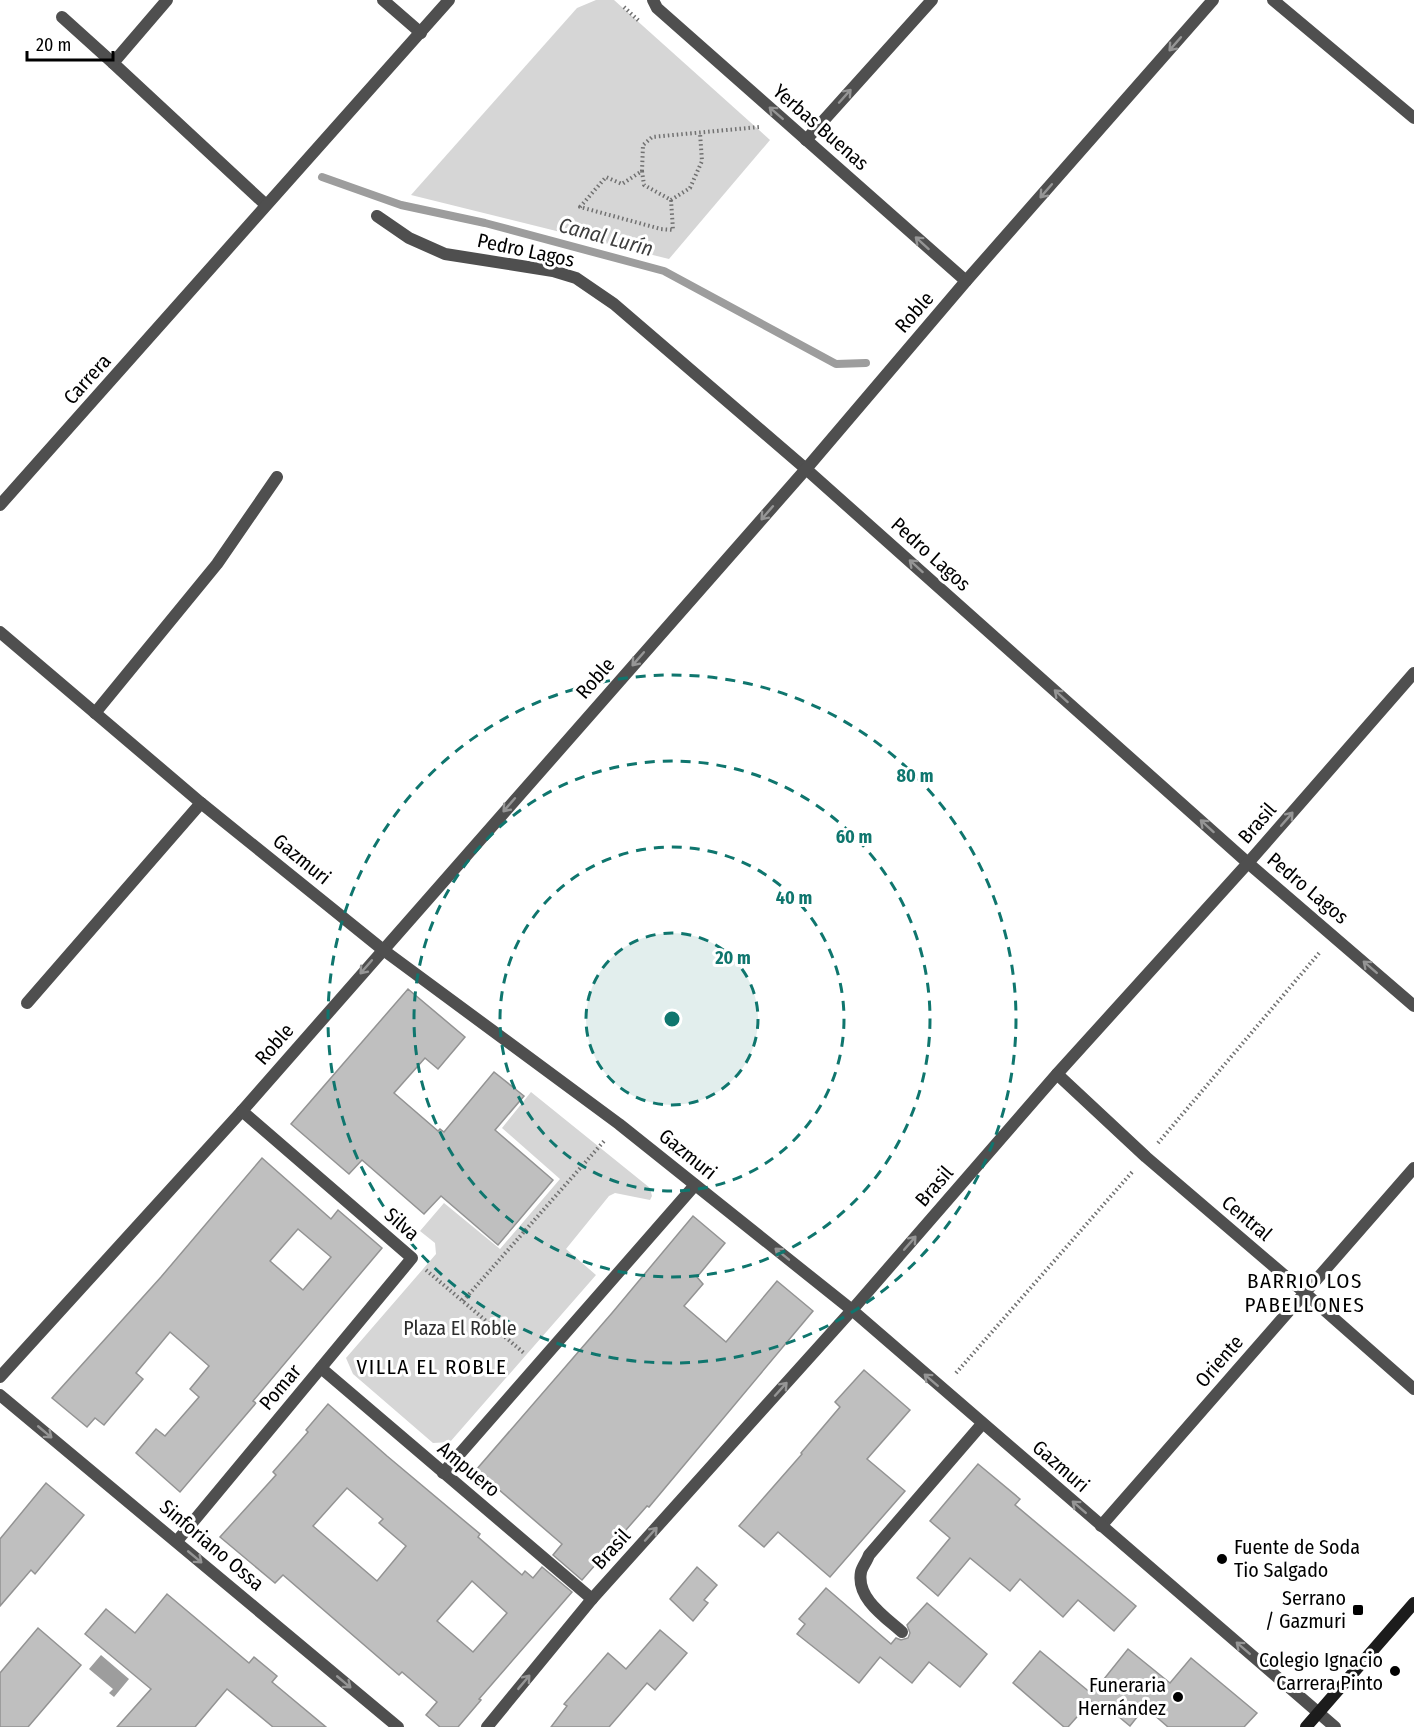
<svg xmlns="http://www.w3.org/2000/svg" width="1414" height="1727" font-family="'Fira Sans Condensed',sans-serif">
<rect width="100%" height="100%" fill="#fff"/>
<g fill="#d6d6d6">
<polygon points="596,0 614,0 770,140 669,259 411,195 577,8"/>
<polygon points="531,1092 650,1188 652,1196 650,1200 615,1193 609,1196 566,1249 596,1275 450,1442 433,1443 353,1374 346,1358 436,1254 435,1243 420,1231 444,1203 500,1249 560,1179 502,1128"/>
</g>
<polygon fill="#9d9d9d" points="101,1655 129,1679 114,1697 109,1693 113,1689 89,1669"/>
<g fill="none" stroke-linecap="round" stroke-linejoin="round">
<polyline stroke="#9d9d9d" stroke-width="8" points="322,177 401,205 485,223 664,271 836,364 866,363"/>
</g>
<g fill="#bfbfbf" stroke="#939393" stroke-width="1.5" fill-rule="evenodd">
<polygon points="408,989 465,1037 438,1069 425,1058 394,1093 438,1131 440,1129 444,1132 494,1072 524,1096 495,1130 553,1180 498,1245 441,1196 424,1214 362,1160 349,1174 291,1124"/>
<path d="M262 1158 331 1219 338 1210 382 1248 253 1401 256 1403 180 1492 136 1453 156 1429 165 1436 199 1397 190 1389 209 1366 170 1332 136 1373 143 1379 104 1425 95 1418 87 1427 52 1398 161 1277ZM298 1229 331 1257 303 1290 270 1261Z"/>
<polygon points="693,1216 725,1243 697,1277 703,1284 684,1306 726,1342 777,1281 813,1311 649,1507 647,1506 582,1580 553,1555 562,1544 476,1470 612,1313"/>
<polygon points="864,1370 910,1410 867,1459 905,1491 830,1577 778,1532 764,1547 739,1526 802,1454 801,1453 840,1407 835,1402"/>
<path d="M328 1404 387 1456 480 1534 478 1537 522 1575 525 1571 533 1578 542 1567 572 1592 479 1699 481 1700 458 1727H440L426 1715 437 1702 402 1672 399 1675 283 1575 275 1583 220 1537 276 1475 273 1472 308 1432 306 1430ZM347 1488 383 1519 379 1523 406 1546 377 1581 313 1526ZM472 1581 507 1613 473 1652 437 1621Z"/>
<polygon points="978,1464 1020,1499 1015,1505 1136,1606 1114,1631 1078,1600 1063,1617 1020,1579 1010,1591 970,1558 938,1596 917,1578 950,1538 930,1521"/>
<polygon points="46,1483 84,1515 35,1574 31,1570 0,1606 0,1539"/>
<polygon points="697,1567 717,1585 704,1600 708,1603 693,1621 670,1599"/>
<polygon points="826,1588 891,1644 896,1638 901,1640 908,1638 910,1633 907,1625 927,1603 987,1654 960,1687 929,1662 912,1683 880,1657 859,1683 797,1634 805,1624 799,1619"/>
<polygon points="167,1594 249,1663 254,1657 277,1676 272,1682 326,1727 273,1727 227,1689 195,1727 117,1727 151,1689 85,1634 106,1609 135,1633"/>
<polygon points="38,1628 81,1665 28,1727 0,1727 0,1673"/>
<polygon points="660,1630 687,1653 655,1690 647,1683 609,1727 551,1727 567,1706 564,1704 608,1653 626,1669"/>
<polygon points="1128,1649 1170,1683 1191,1658 1257,1713 1244,1727 1168,1727 1145,1707 1130,1726 1113,1712 1110,1716 1091,1701 1068,1727 1064,1727 1013,1683 1040,1651 1092,1694"/>
</g>
<g fill="none" stroke-linecap="round" stroke-linejoin="round">
<g stroke="#717171" stroke-width="4" stroke-dasharray="1.5 3" stroke-linecap="butt">
<polyline points="624,7 639,21"/>
<polyline points="642,171 644,185 671,200 690,188 702,161 700,133"/>
<polyline points="671,200 673,230 661,229 580,207 606,177 622,184 642,171 643,145 652,137 759,127"/>
<polyline points="1158,1143 1320,952"/>
<polyline points="426,1270 524,1353"/>
<polyline points="463,1301 605,1140"/>
<polyline points="956,1373 1133,1171"/>
</g>
<path stroke="#4f4f4f" stroke-width="12" d="M902 1632C885 1617 856 1598 861 1572 862 1567 867 1561 869 1555L982 1424"/>
<g stroke="#4f4f4f" stroke-width="12">
<polyline points="167,0 113,63 266,205"/>
<polyline points="383,0 421,33"/>
<polyline points="653,0 657,8 966,281"/>
<polyline points="1273,0 1414,118"/>
<polyline points="62,17 113,63"/>
<polyline points="806,140 932,0"/>
<polyline points="377,216 409,238 445,254 553,271 576,278 614,304 806,469 1248,863 1414,1006"/>
<polyline points="0,505 449,0"/>
<polyline points="95,713 217,564 277,477"/>
<polyline points="27,1003 201,803"/>
<polyline points="1057,1074 1146,1157 1305,1293 1414,1389"/>
<polyline points="321,1368 592,1599"/>
<polyline points="0,1377 242,1111 806,469 966,281 1213,0"/>
<polyline points="0,1395 398,1727"/>
<polyline points="443,1473 695,1185"/>
<polyline points="1101,1526 1414,1168"/>
<polyline points="177,1541 412,1258 242,1111"/>
<polyline points="487,1727 592,1599 852,1310 1057,1074 1248,863 1414,673"/>
</g>
<polyline stroke="#4f4f4f" stroke-width="12" points="0,632 201,803 382,949 619,1124 852,1310 1335,1727"/>
<polyline stroke="#1c1c1c" stroke-width="12" points="1306,1727 1414,1603"/>
</g>
<defs><path id="oneway-shaft" d="M-6 0H5M1.5-3L5.5 0L1.5 3" fill="none" stroke-width="1.6" stroke-linecap="round" stroke-linejoin="round" transform="scale(1.5)"/></defs>
<g stroke="#959595">
<use href="#oneway-shaft" transform="translate(1175 44) rotate(131)"/>
<use href="#oneway-shaft" transform="translate(845 96) rotate(-48)"/>
<use href="#oneway-shaft" transform="translate(776 113) rotate(-139)"/>
<use href="#oneway-shaft" transform="translate(1046 191) rotate(131)"/>
<use href="#oneway-shaft" transform="translate(922 243) rotate(-138)"/>
<use href="#oneway-shaft" transform="translate(767 513) rotate(131)"/>
<use href="#oneway-shaft" transform="translate(916 566) rotate(-138)"/>
<use href="#oneway-shaft" transform="translate(638 659) rotate(131)"/>
<use href="#oneway-shaft" transform="translate(1061 696) rotate(-138)"/>
<use href="#oneway-shaft" transform="translate(509 805) rotate(131)"/>
<use href="#oneway-shaft" transform="translate(1287 819) rotate(-49)"/>
<use href="#oneway-shaft" transform="translate(1207 826) rotate(-138)"/>
<use href="#oneway-shaft" transform="translate(366 967) rotate(131)"/>
<use href="#oneway-shaft" transform="translate(1370 967) rotate(-139)"/>
<use href="#oneway-shaft" transform="translate(910 1243) rotate(-49)"/>
<use href="#oneway-shaft" transform="translate(782 1254) rotate(-141)"/>
<use href="#oneway-shaft" transform="translate(931 1380) rotate(-139)"/>
<use href="#oneway-shaft" transform="translate(781 1389) rotate(-48)"/>
<use href="#oneway-shaft" transform="translate(45 1432) rotate(40)"/>
<use href="#oneway-shaft" transform="translate(1079 1507) rotate(-139)"/>
<use href="#oneway-shaft" transform="translate(651 1534) rotate(-48)"/>
<use href="#oneway-shaft" transform="translate(195 1557) rotate(40)"/>
<use href="#oneway-shaft" transform="translate(1243 1648) rotate(-139)"/>
<use href="#oneway-shaft" transform="translate(344 1682) rotate(40)"/>
<use href="#oneway-shaft" transform="translate(524 1682) rotate(-50)"/>
</g>
<circle cx="672" cy="1019" r="86" fill="#0f766e" fill-opacity=".12"/>
<g fill="none" stroke="#0f766e" stroke-width="3" stroke-dasharray="10 8">
<circle cx="672" cy="1019" r="86"/>
<circle cx="672" cy="1019" r="172"/>
<circle cx="672" cy="1019" r="258"/>
<circle cx="672" cy="1019" r="344"/>
</g>
<g fill="#000" stroke="#fff" stroke-width="2">
<circle cx="1222" cy="1559" r="6"/>
<rect x="1352" y="1604" width="12" height="12" rx="3"/>
<circle cx="1395" cy="1671" r="6"/>
<circle cx="1178" cy="1697" r="6"/>
</g>
<g text-anchor="middle" dominant-baseline="central" stroke-width="6" stroke-linejoin="round" paint-order="stroke">
<g font-size="20" fill="#000" stroke="#fff">
<text transform="translate(821 127) rotate(41)">Yerbas Buenas</text>
<text transform="translate(526 250) rotate(12)">Pedro Lagos</text>
<text transform="translate(914 312) rotate(-49)">Roble</text>
<text transform="translate(87 379) rotate(-48)">Carrera</text>
<text transform="translate(931 554) rotate(42)">Pedro Lagos</text>
<text transform="translate(595 678) rotate(-49)">Roble</text>
<text transform="translate(1257 823) rotate(-49)">Brasil</text>
<text transform="translate(302 859) rotate(39)">Gazmuri</text>
<text transform="translate(1308 888) rotate(40)">Pedro Lagos</text>
<text transform="translate(274 1044) rotate(-49)">Roble</text>
<text transform="translate(688 1154) rotate(39)">Gazmuri</text>
<text transform="translate(934 1186) rotate(-49)">Brasil</text>
<text transform="translate(1247 1218) rotate(40)">Central</text>
<text transform="translate(402 1224) rotate(41)">Silva</text>
<text transform="translate(1219 1361) rotate(-49)">Oriente</text>
<text transform="translate(280 1387) rotate(-50)">Pomar</text>
<text transform="translate(1061 1466) rotate(41)">Gazmuri</text>
<text transform="translate(469 1469) rotate(40)">Ampuero</text>
<text transform="translate(212 1545) rotate(40)">Sinforiano Ossa</text>
<text transform="translate(611 1549) rotate(-48)">Brasil</text>
</g>
<g font-size="20" fill="#2d2d2d" stroke="#fff">
<text x="460" y="1328">Plaza El Roble</text>
</g>
<g font-size="20" fill="#000" stroke="#fff" text-anchor="end">
<text x="1234" y="1547" text-anchor="start">Fuente de Soda<tspan x="1234" dy="23">Tio Salgado</tspan></text>
<text x="1346" y="1598">Serrano<tspan x="1346" dy="23">/ Gazmuri</tspan></text>
<text x="1383" y="1660">Colegio Ignacio<tspan x="1383" dy="23">Carrera Pinto</tspan></text>
<text x="1166" y="1685">Funeraria<tspan x="1166" dy="23">Hernández</tspan></text>
</g>
<g font-size="21" font-style="italic" fill="#3e3e3e" stroke="#fff">
<text transform="translate(606 237) rotate(15)">Canal Lurín</text>
</g>
<g font-size="21" letter-spacing="1.5" fill="#000" stroke="#fff">
<text x="1305" y="1281">BARRIO LOS<tspan x="1305" dy="24">PABELLONES</tspan></text>
<text x="432" y="1367">VILLA EL ROBLE</text>
</g>
</g>
<circle cx="672" cy="1019" r="9" fill="#0f766e" stroke="#fff" stroke-width="3"/>
<g font-size="18" text-anchor="middle" font-weight="bold" fill="#0f766e" stroke="#fff" stroke-width="6" stroke-linejoin="round" paint-order="stroke">
<text x="915" y="782">80 m</text>
<text x="854" y="843">60 m</text>
<text x="794" y="904">40 m</text>
<text x="733" y="964">20 m</text>
</g>
<path d="M27 51v9h86v-9" fill="none" stroke="#000000" stroke-width="3"/>
<text x="36" y="51" font-size="18" fill="#000000" stroke="#ffffff" stroke-width="4.5" paint-order="stroke">20 m</text>
</svg>
